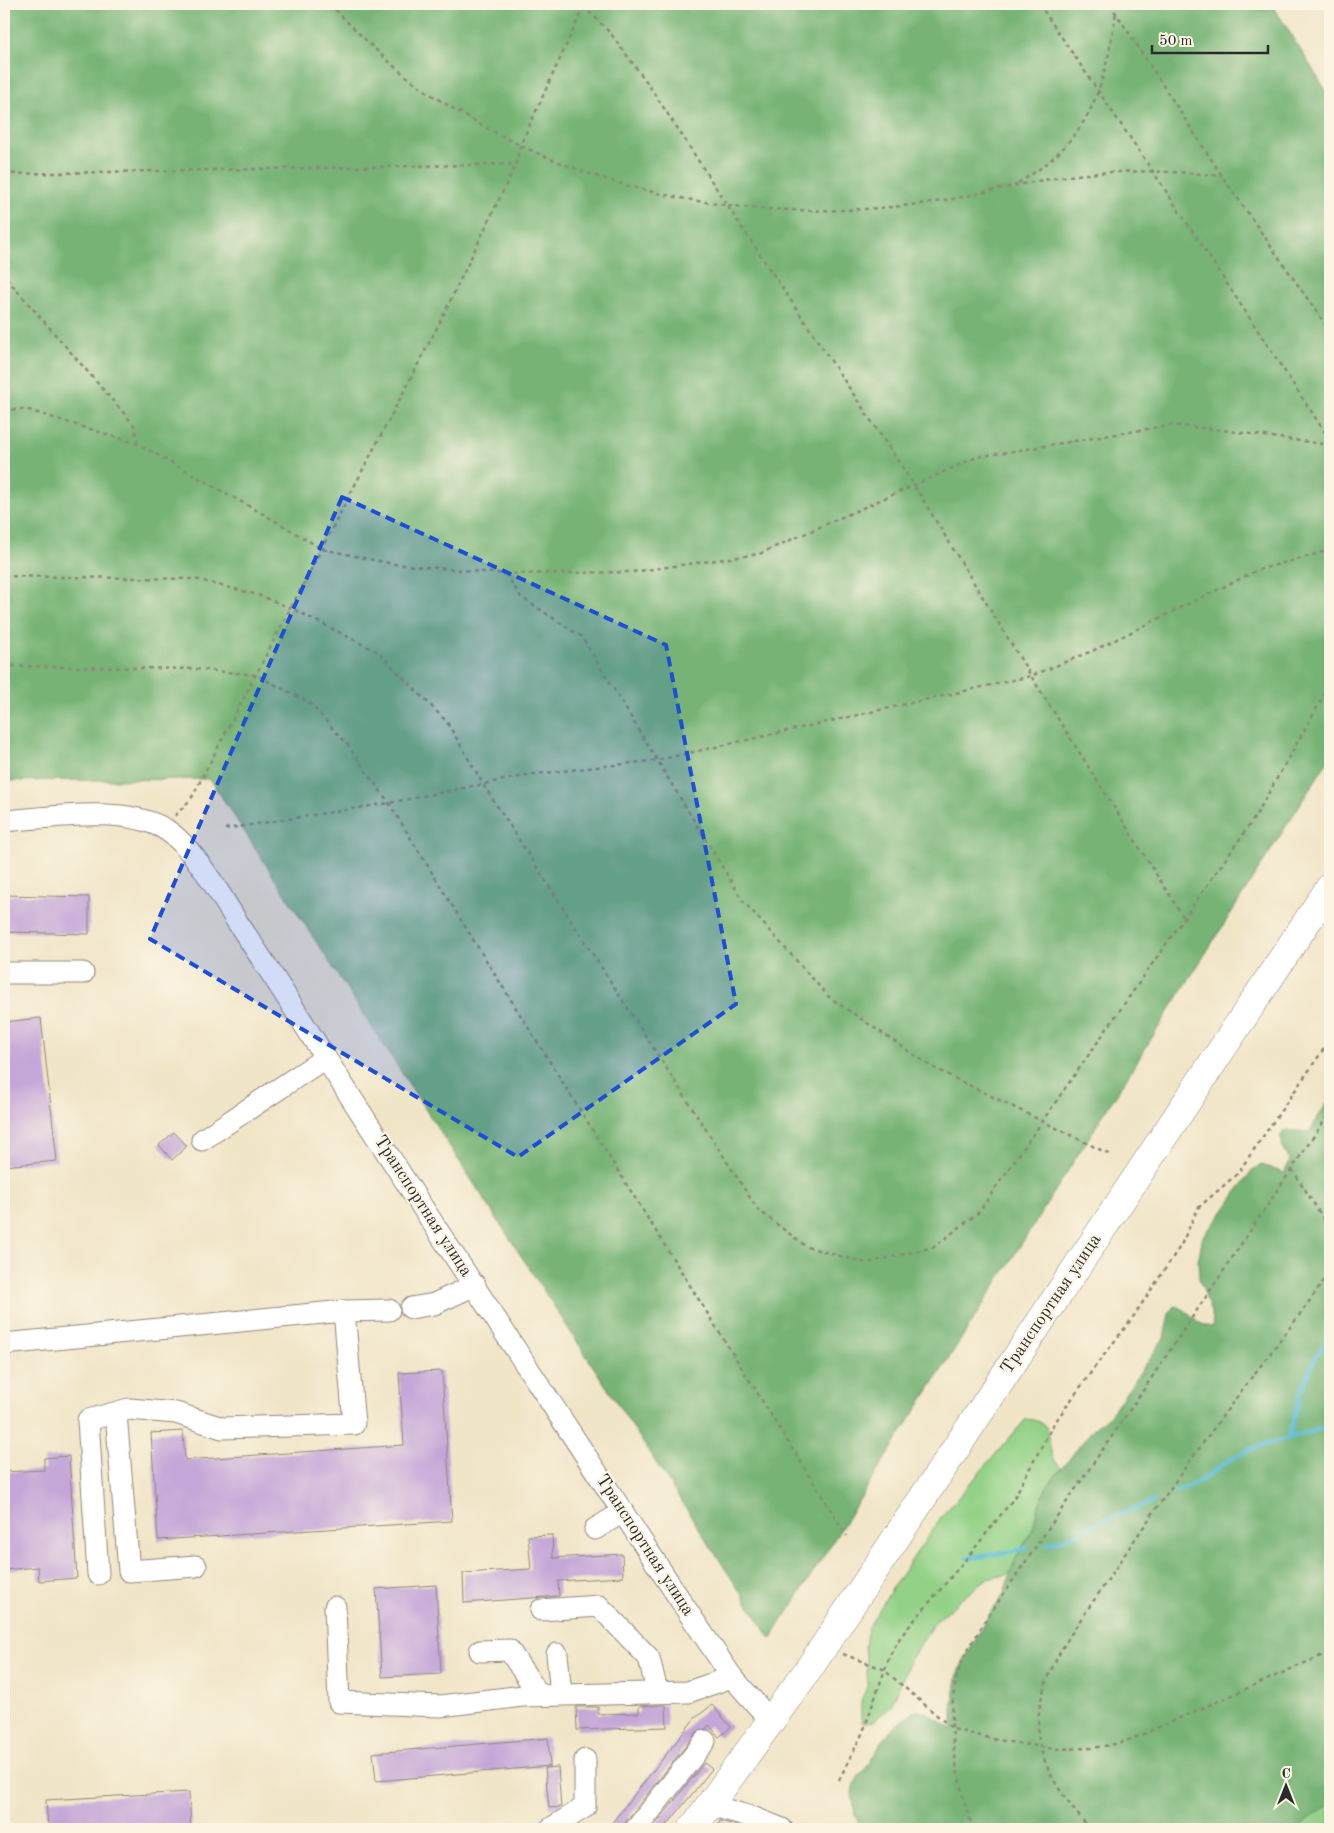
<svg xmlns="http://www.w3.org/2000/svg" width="1334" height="1833" font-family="'Old Standard TT',serif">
<rect width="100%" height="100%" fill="#fcf5e5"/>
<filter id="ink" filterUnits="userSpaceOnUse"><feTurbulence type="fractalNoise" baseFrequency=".02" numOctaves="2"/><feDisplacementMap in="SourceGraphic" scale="10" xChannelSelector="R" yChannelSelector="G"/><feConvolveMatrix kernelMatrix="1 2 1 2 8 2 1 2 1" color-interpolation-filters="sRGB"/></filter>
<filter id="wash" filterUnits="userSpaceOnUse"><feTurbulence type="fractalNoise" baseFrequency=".0096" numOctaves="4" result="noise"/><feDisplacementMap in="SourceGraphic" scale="20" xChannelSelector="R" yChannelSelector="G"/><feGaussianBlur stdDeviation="1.12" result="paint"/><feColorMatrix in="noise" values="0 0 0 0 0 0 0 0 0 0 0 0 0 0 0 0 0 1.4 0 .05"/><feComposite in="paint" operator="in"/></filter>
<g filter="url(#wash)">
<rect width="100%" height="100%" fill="#f1e5c8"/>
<g fill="#93d187" stroke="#5f7e59">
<path d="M1026 1419C1057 1422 1045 1438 1053 1458 1055 1461 1058 1465 1061 1468L1047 1487 1038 1507 1033 1529 1016 1558 1010 1574 987 1579 960 1600 933 1624 911 1659 891 1706 873 1722 863 1723 861 1718V1702L868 1684 865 1646 868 1628 895 1584 942 1516Z"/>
<polygon points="1330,1804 1330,1829 1296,1829"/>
</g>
<g fill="#76b374" stroke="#506f50">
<polygon points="4,4 1272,4 1330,97 1330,757 771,1639 210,779 4,781"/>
<path d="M1330 1098V1804L1296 1829H862L855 1815 852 1792 858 1777 863 1773 882 1742 894 1727 913 1712 918 1711 927 1713 953 1729V1703L958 1672 987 1618 1003 1596 1016 1558 1033 1529 1038 1507 1047 1487 1093 1429 1111 1414 1164 1338 1169 1314 1174 1306C1191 1308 1194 1326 1212 1327L1213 1318 1199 1278 1198 1261 1203 1236 1220 1216 1252 1170 1262 1165 1284 1173 1290 1161 1284 1151 1280 1137 1285 1130 1309 1132Z"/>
</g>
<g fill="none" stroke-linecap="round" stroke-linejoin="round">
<g stroke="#5abed9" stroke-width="4.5">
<path d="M1288 1438C1298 1404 1307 1363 1330 1336"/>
<polyline points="1175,1492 1199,1482 1229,1460 1250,1449 1330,1426"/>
<polyline points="1047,1544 1067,1538 1097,1523 1154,1501"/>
<polyline points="967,1558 998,1554 1027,1548"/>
</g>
</g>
<g id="blocks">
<g fill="#c4a6d8">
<polygon points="4,895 89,897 89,934 4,932"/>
<polygon points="41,1018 57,1161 4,1166 4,1022"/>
<polygon points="174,1132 187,1146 172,1160 159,1145"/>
<polygon points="442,1371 452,1521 158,1540 151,1433 183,1431 185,1460 404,1445 399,1373"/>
<polygon points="69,1456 77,1578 39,1581 38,1567 4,1570 4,1472 44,1470 44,1458"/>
<polygon points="552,1535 553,1558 622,1554 623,1577 558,1581 559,1596 464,1603 463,1573 531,1569 528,1536"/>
<polygon points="436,1585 441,1674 382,1677 376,1589"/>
<polygon points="666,1705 667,1727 577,1730 576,1707 598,1707 598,1714 639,1713 639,1706"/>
<polygon points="712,1705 731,1727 719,1737 709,1725 706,1729 700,1730 696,1733 626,1821 624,1829 607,1829 695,1718"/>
<polygon points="548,1738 550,1766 376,1781 373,1753"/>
<polygon points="704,1763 712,1769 664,1829 652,1829"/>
<polygon points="558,1767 561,1807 549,1808 545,1768"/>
<polygon points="189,1792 191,1829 48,1829 46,1800"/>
<polygon points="720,1821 748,1829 749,1829 717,1829"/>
</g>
</g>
</g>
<g filter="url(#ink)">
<use href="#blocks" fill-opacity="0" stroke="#8e887a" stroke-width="1"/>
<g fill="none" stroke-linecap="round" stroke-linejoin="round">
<g stroke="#8e887a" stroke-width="23">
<g id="minor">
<path d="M4 821C49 818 123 805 163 828 191 843 221 896 238 923 267 966 295 1010 323 1054 443 1241 567 1426 688 1612L732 1677 771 1721"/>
<polyline points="4,973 83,973"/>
<polyline points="202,1140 325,1058"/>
<polyline points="411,1308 434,1304 475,1285"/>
<polyline points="4,1344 344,1311 389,1310"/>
<polyline points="116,1413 129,1571 196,1566"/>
<polyline points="595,1529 623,1512"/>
<polyline points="98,1574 88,1420 129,1409 176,1413 222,1428 354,1424 344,1311"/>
<polyline points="335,1607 339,1702 440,1706 523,1696 688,1692 732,1677"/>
<polyline points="541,1610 599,1606 649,1658 657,1691"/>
<polyline points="480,1651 509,1650 539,1695"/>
<polyline points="557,1654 561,1694"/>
<polyline points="709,1805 752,1817 782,1829"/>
<polyline points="550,1829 585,1807 585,1760"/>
<polyline points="636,1829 705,1741"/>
</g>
</g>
<g stroke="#8e887a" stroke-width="29">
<polyline id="major" points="692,1829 808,1670 1330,887"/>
</g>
<g stroke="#8e887a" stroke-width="2.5" stroke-dasharray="4 4" stroke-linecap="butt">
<path d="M330 4C351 26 372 47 395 67 421 89 449 107 478 123 614 201 764 223 919 204 965 199 1009 185 1055 178 1113 169 1165 170 1222 176"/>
<polyline points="575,4 592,14 611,34 646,81 687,143 727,205 914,485 1031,676 1184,918"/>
<polyline points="1039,4 1152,170 1330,440"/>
<polyline points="1110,4 1222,176 1330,331"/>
<polyline points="4,174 515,164"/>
<path d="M1018 183C1090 140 1104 91 1116 12"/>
<polyline points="4,271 7,279 134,425 138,444"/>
<polyline points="4,410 25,409 138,444 272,519 322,549 393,564 506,574 632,572 759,554 977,457 1172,425 1222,430 1330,445"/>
<polyline points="506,574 521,597 582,637 743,901 829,997 932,1067 1109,1154"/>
<polyline points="4,576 195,579 258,595 291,608 378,652 447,722 483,784 758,1210 807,1247 867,1263 934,1247 978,1213 1255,817 1330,685"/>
<polyline points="4,666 197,669 256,675 309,702 347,744 389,803 474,941 847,1536"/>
<polyline points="175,816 191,799 439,324 516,164 520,146 585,4"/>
<polyline points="225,829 389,803 528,775 658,760 1031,676 1092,651 1258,570 1330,550"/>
<polyline points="1292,1169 1330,1229"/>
<polyline points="843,1654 883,1669 953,1729 997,1740 1055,1749 1091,1748 1111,1745 1132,1739 1330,1652"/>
<polyline points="839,1780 863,1732 890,1655 901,1636 967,1558 1014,1498 1053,1425 1097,1364 1131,1320 1181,1245 1198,1208 1237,1174 1330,1040"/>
<path d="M973 1829C957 1783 944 1721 958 1673 963 1654 977 1636 987 1618L1140 1395 1330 1112"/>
<path d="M1090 1829C1066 1801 1038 1766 1038 1726 1039 1669 1079 1624 1109 1578 1152 1513 1198 1449 1245 1386 1274 1348 1304 1311 1330 1271"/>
</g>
<use href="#minor" stroke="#fff" stroke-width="21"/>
<use href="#major" stroke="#fff" stroke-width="28"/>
</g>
</g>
<path fill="#1d4ed8" fill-opacity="0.2" stroke="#1d4ed8" stroke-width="4" stroke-dasharray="10 6" stroke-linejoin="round" d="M342 497 666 645 736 1004 518 1157 150 939Z"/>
<g text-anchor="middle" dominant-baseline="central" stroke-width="4.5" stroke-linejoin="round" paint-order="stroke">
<g font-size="18" fill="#2b2b2b" stroke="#fcf5e5">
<text transform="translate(423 1206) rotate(57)">Транспортная улица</text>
<text transform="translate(1051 1304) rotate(-56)">Транспортная улица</text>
<text transform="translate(645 1545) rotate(57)">Транспортная улица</text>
</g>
</g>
<rect width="1334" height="1833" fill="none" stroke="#fcf5e5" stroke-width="20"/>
<g transform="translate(1286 1786)" stroke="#fcf5e5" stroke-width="4" paint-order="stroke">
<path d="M0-4L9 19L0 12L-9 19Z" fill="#2b2b2b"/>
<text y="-8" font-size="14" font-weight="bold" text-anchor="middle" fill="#2b2b2b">С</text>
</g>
<path d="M1152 45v8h116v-8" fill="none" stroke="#2b2b2b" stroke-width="2.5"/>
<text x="1159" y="45" font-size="15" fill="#2b2b2b" stroke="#fcf5e5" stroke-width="4" paint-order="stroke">50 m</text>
</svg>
